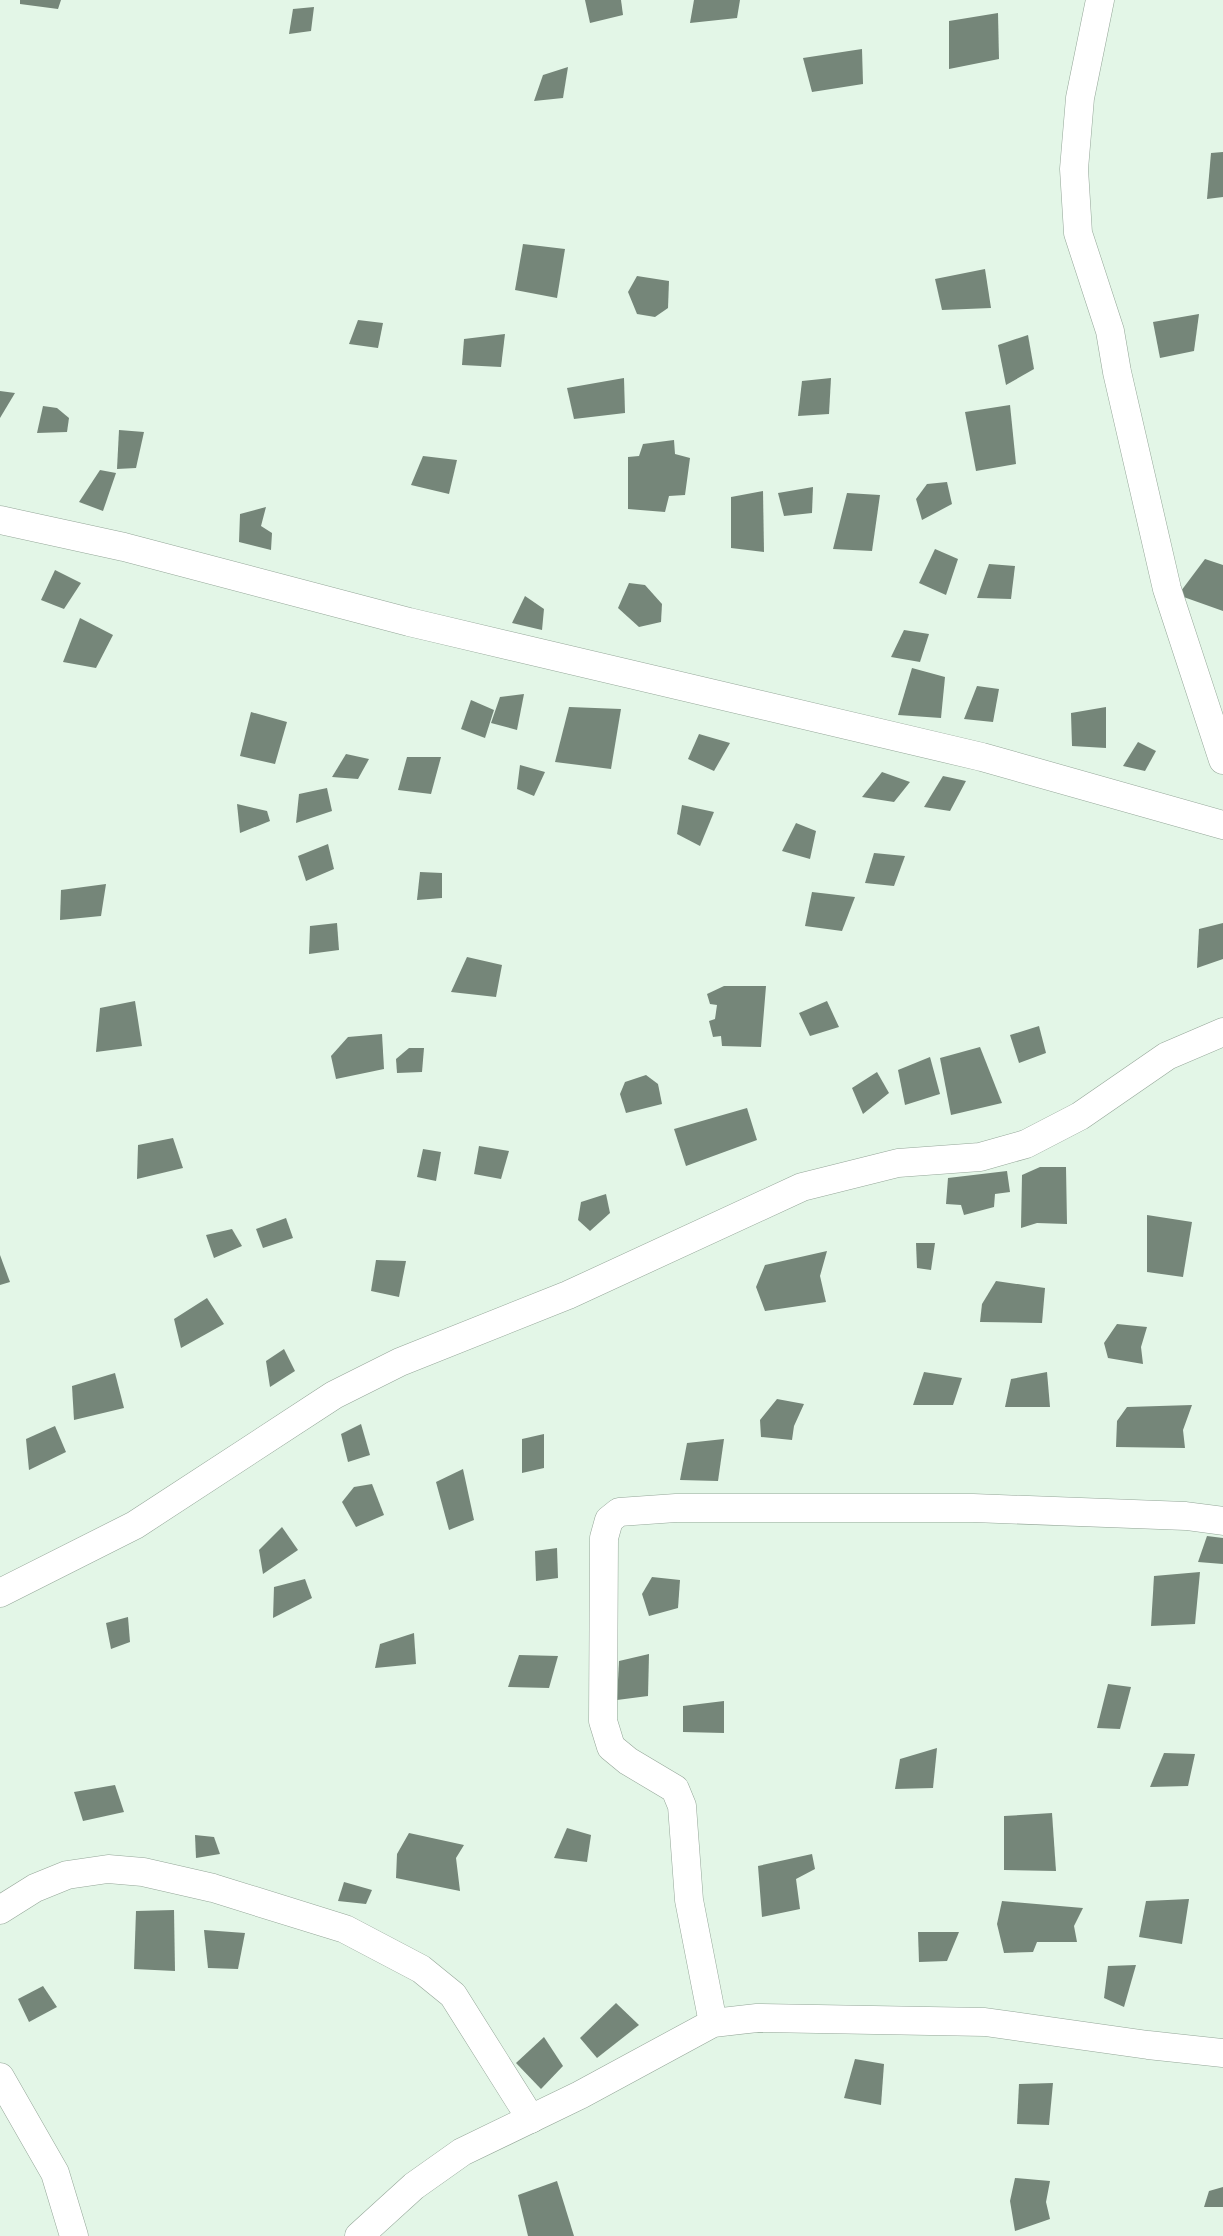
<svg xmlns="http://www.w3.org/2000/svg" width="1223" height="2236" font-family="'Playfair Display',serif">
<rect width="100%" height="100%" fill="#e3f6e7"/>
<g fill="#758679">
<polygon points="20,0 61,0 58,9 20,4"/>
<polygon points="585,0 621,0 623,15 590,23"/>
<polygon points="694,0 740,0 737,18 690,23"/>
<polygon points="314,7 311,31 289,34 293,9"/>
<polygon points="998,13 999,59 949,69 949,21"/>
<polygon points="862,49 863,84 812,92 803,58"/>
<polygon points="568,67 563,98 534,101 543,75"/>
<polygon points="1223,152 1223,197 1207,199 1211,153"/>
<polygon points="523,244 565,249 557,298 515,290"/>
<polygon points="985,269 991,308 942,310 935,279"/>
<polygon points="637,276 669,281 668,308 655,317 637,314 628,292"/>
<polygon points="1199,314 1194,351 1160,358 1153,322"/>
<polygon points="358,320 383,323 378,348 349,344"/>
<polygon points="505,334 501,367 462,365 464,339"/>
<polygon points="1028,335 1034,369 1006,385 998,345"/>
<polygon points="624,378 625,413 574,419 567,388"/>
<polygon points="831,378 829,414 798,416 802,381"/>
<polygon points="0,391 15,393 0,418"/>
<polygon points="1010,405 1016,464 976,471 965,412"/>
<polygon points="43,406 57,408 69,418 67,432 37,433"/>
<polygon points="119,430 144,432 136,468 117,469"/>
<polygon points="674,440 675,454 690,458 685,495 669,496 665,512 628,509 628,457 639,456 643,444"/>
<polygon points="423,456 457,460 449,494 411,485"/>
<polygon points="100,470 116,473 103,511 79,502"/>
<polygon points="947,482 952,504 922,520 916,499 927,484"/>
<polygon points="813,487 812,513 784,516 778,493"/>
<polygon points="763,491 764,552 731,548 731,497"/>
<polygon points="847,493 880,495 872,551 833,549"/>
<polygon points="266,507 261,526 272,533 271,550 239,542 240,514"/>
<polygon points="935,549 958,559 946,595 919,583"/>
<polygon points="1205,559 1223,565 1223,611 1178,595"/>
<polygon points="989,564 1015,566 1011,599 977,598"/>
<polygon points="55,570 81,583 64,609 41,600"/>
<polygon points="629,583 645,585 662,604 661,622 639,627 618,608"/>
<polygon points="525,596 544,609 542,630 512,623"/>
<polygon points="80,618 113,635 96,668 63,662"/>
<polygon points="904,630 929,634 920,662 891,657"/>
<polygon points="912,668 945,677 941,718 898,715"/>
<polygon points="977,686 999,689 993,722 964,719"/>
<polygon points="524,694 517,730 491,723 500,697"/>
<polygon points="471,700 494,710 485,738 461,729"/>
<polygon points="569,707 621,709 611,769 555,762"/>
<polygon points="1106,707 1106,748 1072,746 1071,713"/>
<polygon points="251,712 287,722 275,764 240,756"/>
<polygon points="699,734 730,743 714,771 688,759"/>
<polygon points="1138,742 1156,751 1145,771 1123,766"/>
<polygon points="346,754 369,759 358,779 332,777"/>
<polygon points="407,757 441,757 431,794 398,790"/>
<polygon points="520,765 545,772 534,796 517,789"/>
<polygon points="882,772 910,782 894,802 862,797"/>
<polygon points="943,776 966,781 950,811 924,807"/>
<polygon points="327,788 332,811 296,823 299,794"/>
<polygon points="237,804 267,811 270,821 240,833"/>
<polygon points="682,805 714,812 700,846 677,834"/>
<polygon points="796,823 816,831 810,859 782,851"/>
<polygon points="328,844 334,869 306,881 298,856"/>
<polygon points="874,853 905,856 894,886 865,883"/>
<polygon points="420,872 442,873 442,898 417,900"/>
<polygon points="106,884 101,916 60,920 61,890"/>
<polygon points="812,892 855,897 842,931 805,926"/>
<polygon points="337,923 339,950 309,954 310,926"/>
<polygon points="1223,923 1223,959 1197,968 1199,929"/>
<polygon points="467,957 502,965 496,997 451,992"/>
<polygon points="724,986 766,986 761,1047 722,1046 721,1036 713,1037 709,1021 715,1019 717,1005 710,1004 707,994"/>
<polygon points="135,1001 142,1046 96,1052 100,1008"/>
<polygon points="827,1001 839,1027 810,1036 799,1013"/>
<polygon points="1039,1026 1046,1053 1019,1063 1010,1035"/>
<polygon points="382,1034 384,1069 336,1079 331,1056 348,1037"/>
<polygon points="980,1047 1002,1103 951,1115 940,1058"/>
<polygon points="409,1048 424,1048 422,1072 397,1073 396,1059"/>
<polygon points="930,1057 940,1094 905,1105 898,1070"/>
<polygon points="877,1072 889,1093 863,1114 852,1088"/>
<polygon points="646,1075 658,1084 662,1104 626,1113 620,1094 625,1082"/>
<polygon points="747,1108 757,1140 686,1166 674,1129"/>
<polygon points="173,1138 183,1168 137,1179 138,1145"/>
<polygon points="479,1146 509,1151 501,1179 474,1174"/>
<polygon points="423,1149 441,1152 436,1181 417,1177"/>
<polygon points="1040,1167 1066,1167 1067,1224 1037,1223 1021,1228 1022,1175"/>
<polygon points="1007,1171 1010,1192 995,1194 994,1207 964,1215 961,1205 946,1204 948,1178"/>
<polygon points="606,1194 610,1213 590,1231 578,1220 581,1202"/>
<polygon points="1147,1215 1192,1222 1183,1277 1147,1272"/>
<polygon points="286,1218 293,1238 263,1248 256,1229"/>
<polygon points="232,1229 242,1246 214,1258 206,1235"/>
<polygon points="916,1243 935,1243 931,1270 917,1268"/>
<polygon points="827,1251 820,1276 826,1302 765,1311 756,1287 765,1265"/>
<polygon points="0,1255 10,1282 0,1285"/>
<polygon points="376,1260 406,1261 399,1297 371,1291"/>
<polygon points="996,1281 1045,1288 1042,1323 980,1322 982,1304"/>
<polygon points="207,1298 224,1324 181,1348 174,1319"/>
<polygon points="1117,1324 1147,1327 1141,1347 1143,1364 1108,1358 1104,1343"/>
<polygon points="284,1349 295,1371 270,1387 266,1361"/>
<polygon points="924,1372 962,1378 953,1405 913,1405"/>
<polygon points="1047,1372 1050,1407 1005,1407 1011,1379"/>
<polygon points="115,1373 124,1408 74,1420 72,1386"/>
<polygon points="777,1399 804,1404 794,1426 792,1440 761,1437 760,1420"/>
<polygon points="1192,1405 1183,1430 1185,1448 1116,1447 1117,1421 1127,1407"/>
<polygon points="361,1424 370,1455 348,1462 341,1434"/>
<polygon points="55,1426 66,1452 29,1470 26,1439"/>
<polygon points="544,1434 544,1468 522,1473 522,1439"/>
<polygon points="724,1439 718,1481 680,1480 687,1443"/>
<polygon points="463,1469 474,1520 449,1530 436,1482"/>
<polygon points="372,1484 384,1515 356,1527 342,1502 354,1487"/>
<polygon points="282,1527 298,1550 263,1574 259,1550"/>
<polygon points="1207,1536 1223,1538 1223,1564 1198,1562"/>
<polygon points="557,1548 558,1578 536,1581 535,1551"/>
<polygon points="1200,1572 1195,1624 1151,1626 1154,1576"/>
<polygon points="652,1577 680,1580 678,1608 649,1616 642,1594"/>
<polygon points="305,1579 312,1598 273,1618 274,1587"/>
<polygon points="128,1617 130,1642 111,1649 106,1623"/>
<polygon points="414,1633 416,1664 375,1668 380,1644"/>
<polygon points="649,1654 648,1696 617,1700 619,1661"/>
<polygon points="519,1655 558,1656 549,1688 508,1687"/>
<polygon points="1108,1684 1131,1687 1120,1729 1097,1728"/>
<polygon points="724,1701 724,1733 683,1732 683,1706"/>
<polygon points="937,1748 933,1788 895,1789 900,1759"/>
<polygon points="1164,1753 1195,1754 1188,1786 1150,1787"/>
<polygon points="115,1785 124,1812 83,1821 74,1792"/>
<polygon points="1052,1813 1056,1871 1004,1870 1004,1816"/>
<polygon points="567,1828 591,1835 587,1862 554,1858"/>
<polygon points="409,1833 464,1845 456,1858 460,1891 396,1878 397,1854"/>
<polygon points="195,1835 214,1837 220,1854 196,1858"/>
<polygon points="812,1854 815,1869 796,1879 800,1909 762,1917 758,1866"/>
<polygon points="344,1882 372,1890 366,1904 338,1901"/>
<polygon points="1189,1899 1182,1944 1139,1937 1146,1901"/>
<polygon points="1002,1901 1083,1908 1074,1926 1077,1942 1037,1942 1033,1952 1004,1953 997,1924"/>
<polygon points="174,1910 175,1971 134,1969 136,1911"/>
<polygon points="204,1930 245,1933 238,1969 208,1968"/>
<polygon points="918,1932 959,1932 947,1961 919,1962"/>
<polygon points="1136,1965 1124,2007 1104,1998 1108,1966"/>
<polygon points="43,1986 57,2007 29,2022 18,1999"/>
<polygon points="616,2003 639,2025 597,2058 580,2038"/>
<polygon points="544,2037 563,2066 541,2089 516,2063"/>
<polygon points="855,2059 884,2064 881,2105 844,2098"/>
<polygon points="1053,2083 1049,2125 1017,2124 1019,2084"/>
<polygon points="1015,2178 1050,2181 1046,2202 1050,2219 1015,2231 1010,2201"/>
<polygon points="557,2181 574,2236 528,2236 518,2195"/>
<polygon points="1223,2187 1223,2207 1204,2207 1209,2191"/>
</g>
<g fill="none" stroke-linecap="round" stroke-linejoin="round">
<g stroke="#94a698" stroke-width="29">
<g id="minor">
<polyline points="1100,0 1080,98 1074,169 1078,233 1110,331 1117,372 1167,589 1223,760"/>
<polyline points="0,520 124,547 409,622 982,757 1223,825"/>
<polyline points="0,1593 135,1525 334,1395 400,1362 568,1295 802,1187 898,1163 980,1157 1026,1144 1080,1116 1167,1056 1223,1032"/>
<polyline points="0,1910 35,1888 67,1875 108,1869 143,1872 213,1888 345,1929 421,1969 453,1995 531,2119"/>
<polyline points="713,2023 689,1900 682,1806 675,1789 628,1761 611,1747 603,1721 604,1538 609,1520 619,1512 676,1508 973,1508 1186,1516 1223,1521"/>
<polyline points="0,2077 55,2173 74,2236"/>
<polyline points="359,2236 414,2186 462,2152 580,2095 713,2023 757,2018 985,2022 1148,2045 1223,2053"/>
</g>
</g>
<use href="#minor" stroke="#fff" stroke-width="28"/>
</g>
</svg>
